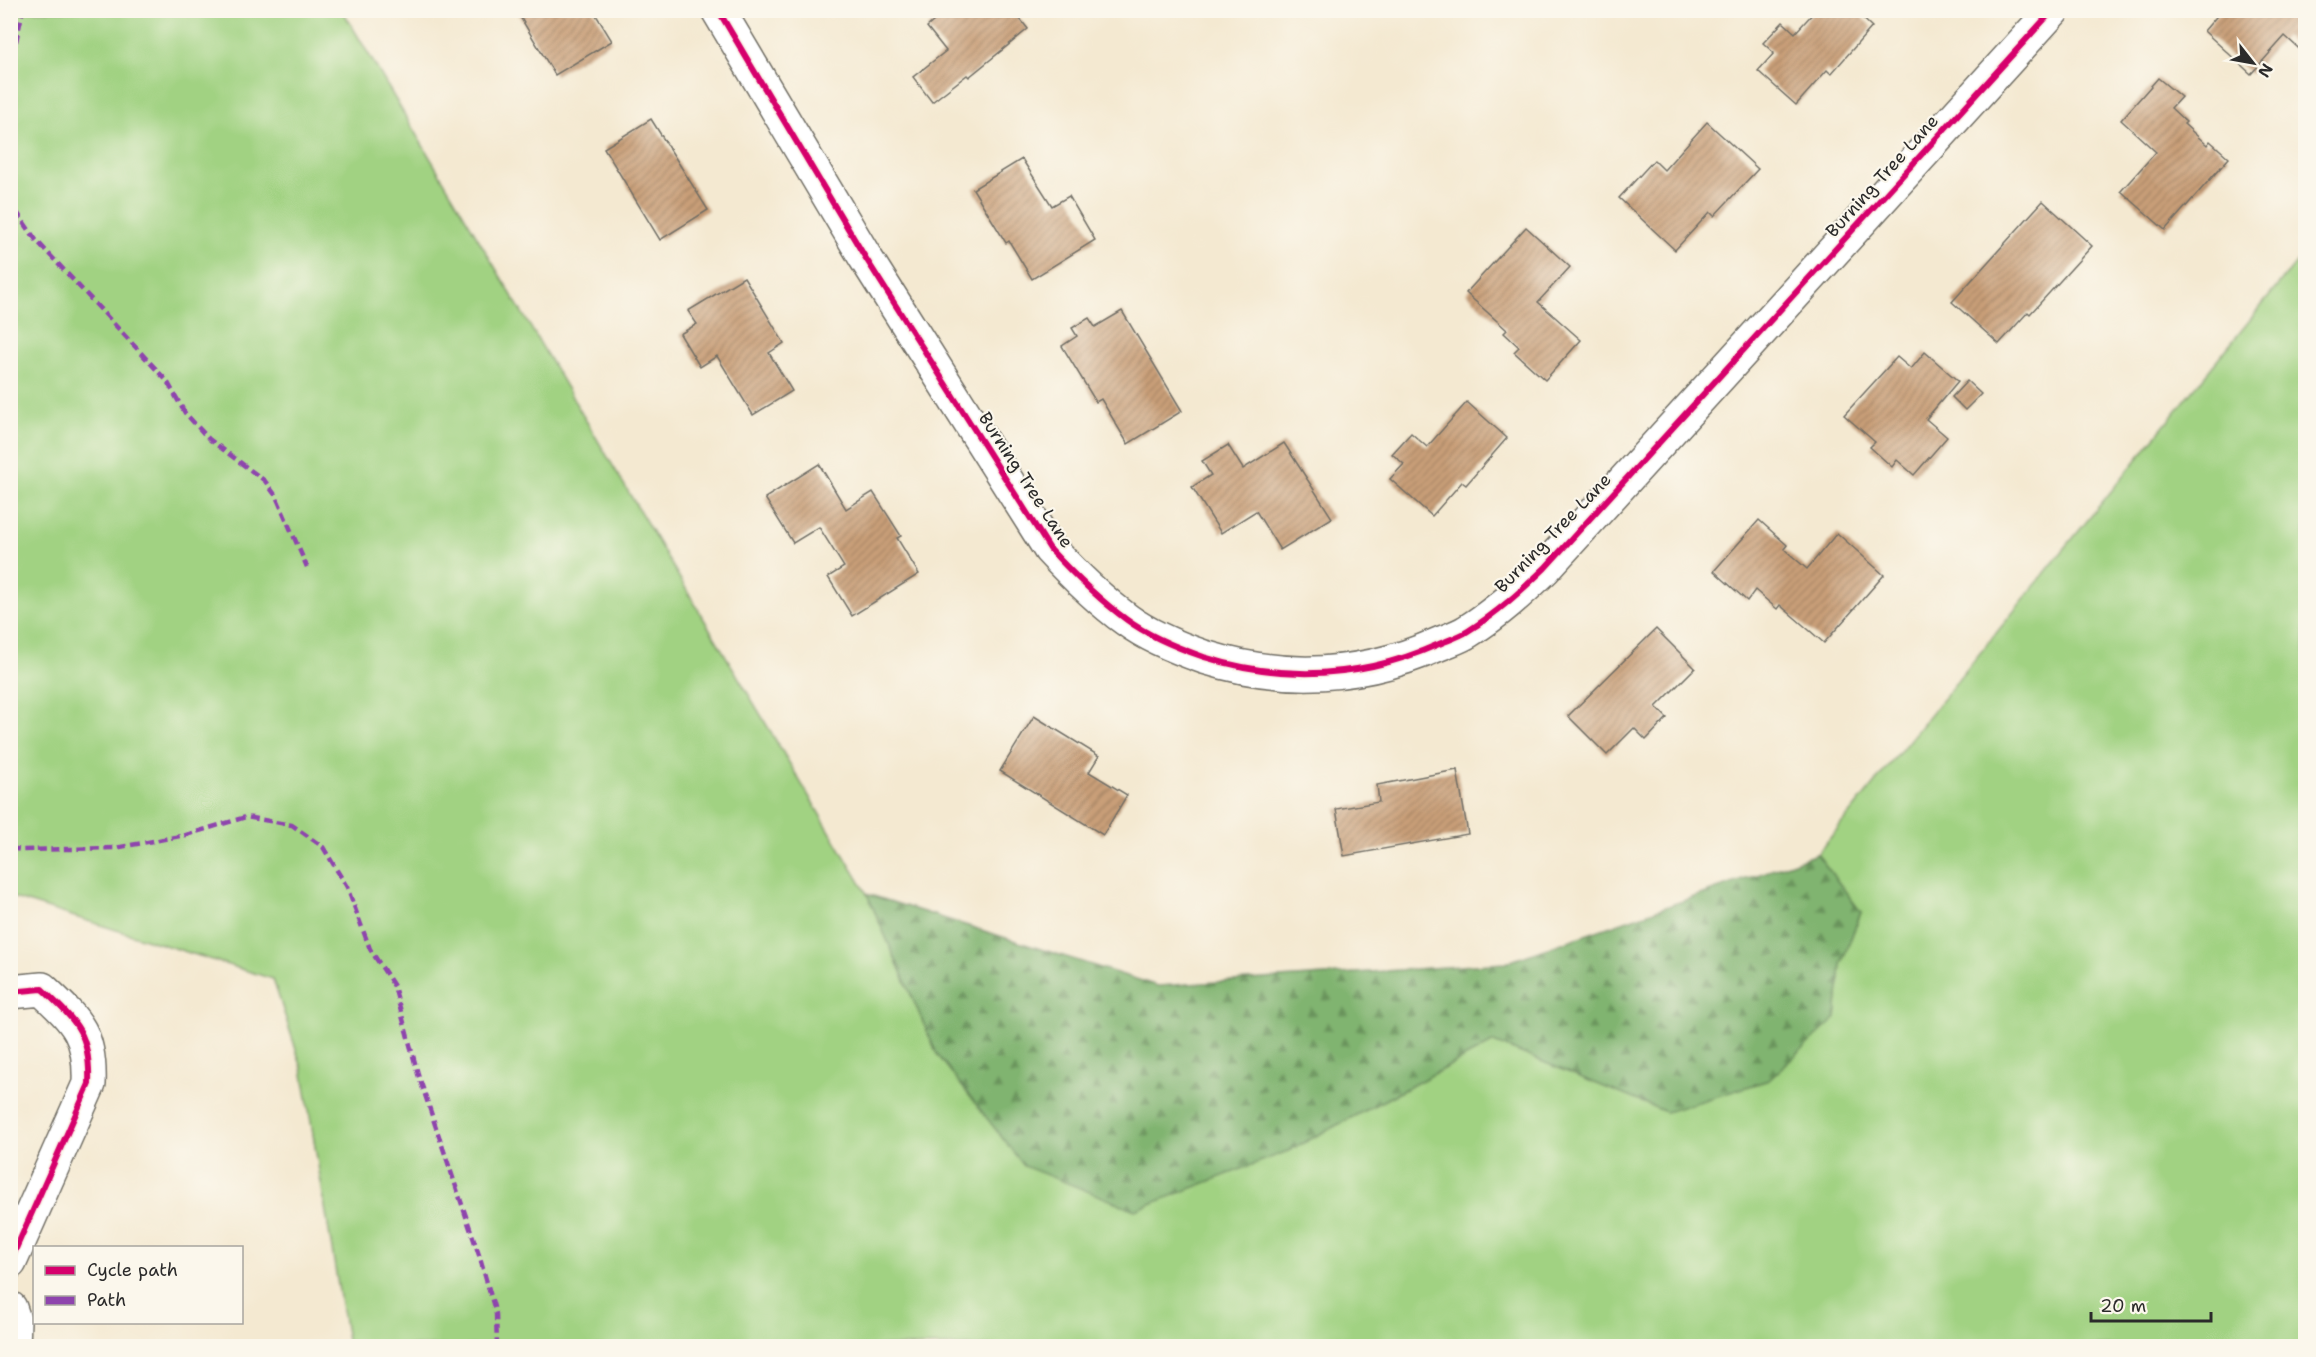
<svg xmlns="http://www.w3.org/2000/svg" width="2316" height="1357" font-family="'Shantell Sans',sans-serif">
<defs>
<pattern id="forest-firs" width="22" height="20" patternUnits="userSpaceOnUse" patternTransform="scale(1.5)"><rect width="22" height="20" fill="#80b470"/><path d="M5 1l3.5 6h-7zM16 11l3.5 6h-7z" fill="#69935c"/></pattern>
<pattern id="building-hatch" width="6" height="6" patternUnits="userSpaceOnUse" patternTransform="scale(1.5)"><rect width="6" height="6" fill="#c99f78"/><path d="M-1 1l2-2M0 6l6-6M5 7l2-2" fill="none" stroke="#a38263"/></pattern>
</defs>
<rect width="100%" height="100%" fill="#fbf7ec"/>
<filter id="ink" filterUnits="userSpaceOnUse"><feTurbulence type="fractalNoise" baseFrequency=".0167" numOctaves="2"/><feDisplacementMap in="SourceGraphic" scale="12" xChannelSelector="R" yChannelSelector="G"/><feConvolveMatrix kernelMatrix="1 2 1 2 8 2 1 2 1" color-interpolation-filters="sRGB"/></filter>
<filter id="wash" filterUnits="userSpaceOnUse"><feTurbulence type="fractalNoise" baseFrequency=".008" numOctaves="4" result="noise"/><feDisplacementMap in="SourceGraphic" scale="24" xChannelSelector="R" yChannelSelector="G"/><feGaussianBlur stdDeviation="1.35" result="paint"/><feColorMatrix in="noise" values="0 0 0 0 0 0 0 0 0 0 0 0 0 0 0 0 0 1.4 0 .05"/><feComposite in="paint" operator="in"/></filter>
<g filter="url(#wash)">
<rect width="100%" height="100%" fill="#f4e9d1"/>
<polygon fill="#a1d282" stroke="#667e56" stroke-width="1.5" points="11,11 343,11 867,894 937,1054 1288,1151 1494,1042 1666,1112 1836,1018 1841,964 1861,912 1817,854 2305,252 2305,1346 348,1346 302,1068 273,979 11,897"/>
<polygon fill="url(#forest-firs)" stroke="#56704e" stroke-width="1.5" points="1817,854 1861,912 1841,964 1836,1018 1769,1080 1666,1112 1494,1042 1288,1151 1135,1210 1024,1166 937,1054 867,894 1158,986 1505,963"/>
<g id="blocks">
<g fill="url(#building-hatch)">
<polygon points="516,10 593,10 612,41 555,75"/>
<polygon points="947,10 1013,10 1028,29 969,77 967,75 932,102 913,77 946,51 927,27"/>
<polygon points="1816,10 1854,10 1872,27 1831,74 1827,70 1796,105 1758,71 1774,53 1763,43 1783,22 1795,33"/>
<polygon points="2222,10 2306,10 2306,55 2285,36 2251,74 2204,31"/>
<polygon points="2158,78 2181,97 2171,108 2186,122 2184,124 2207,145 2210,141 2229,158 2165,230 2121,191 2156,152 2121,120"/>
<polygon points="651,119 708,210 660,240 604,148"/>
<polygon points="1707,122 1758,169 1714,216 1710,212 1675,250 1619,198 1654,160 1664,170"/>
<polygon points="1022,159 1052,206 1069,196 1095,240 1032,279 1009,241 1006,243 973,189"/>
<polygon points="2043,201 2092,246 2030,314 2028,312 1999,344 1952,302"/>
<polygon points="1526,227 1570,267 1538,302 1581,340 1545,380 1514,352 1519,347 1504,333 1507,330 1466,293"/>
<polygon points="744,277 784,343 769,353 792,391 753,415 717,356 700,367 680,334 697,324 688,311"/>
<polygon points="1122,311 1182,411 1128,444 1101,399 1096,402 1062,346 1077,336 1072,328 1089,318 1095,327"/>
<polygon points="1925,352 1958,381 1926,419 1947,437 1914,475 1897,460 1892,467 1870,447 1875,442 1844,415 1897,357 1911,369"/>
<polygon points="1967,381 1981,394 1965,410 1952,397"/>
<polygon points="1467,402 1507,438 1466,485 1462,482 1432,516 1390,479 1404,464 1392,454 1411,433 1427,447"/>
<polygon points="1284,443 1332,518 1280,550 1256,511 1221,533 1192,487 1211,475 1202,461 1228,445 1243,469"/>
<polygon points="819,464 846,509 873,492 901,536 897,538 919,574 852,616 828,577 844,567 819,527 793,543 765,498"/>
<polygon points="1759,520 1787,545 1784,549 1807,569 1837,533 1884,575 1824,643 1780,605 1777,609 1755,590 1747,601 1714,571"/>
<polygon points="1656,629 1695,668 1656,707 1667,718 1646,740 1634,728 1607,755 1568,716"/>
<polygon points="1034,716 1099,756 1089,772 1127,795 1103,835 1000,771"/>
<polygon points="1457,770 1468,834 1344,856 1336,809 1379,802 1377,785"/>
</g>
</g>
</g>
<g filter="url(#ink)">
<use href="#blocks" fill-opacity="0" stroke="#716e65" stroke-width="1.5"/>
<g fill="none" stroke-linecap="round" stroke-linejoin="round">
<g stroke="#716e65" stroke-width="36">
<g id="minor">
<path d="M718 10 865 257 1050 549C1074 575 1098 599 1127 620 1150 637 1178 648 1204 657 1284 682 1363 678 1439 644 1448 640 1459 637 1468 631 1497 613 1521 591 1545 568L2053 10"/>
<path d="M10 992 42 989C77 1022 91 1034 89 1084L10 1262"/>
<polyline points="10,1308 14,1320 13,1346"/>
</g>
</g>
<use href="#minor" stroke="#fff" stroke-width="33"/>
<g stroke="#8e44ad" stroke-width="4.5" stroke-dasharray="9 4.5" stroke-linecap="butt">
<polyline points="10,68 23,10"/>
<polyline points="10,199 12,205 36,240 167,381 185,413 209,439 265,481 276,496 307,567"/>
<polyline points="10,848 22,850 115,848 186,835 246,817 292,825 323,847 347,887 370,949 394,986 418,1074 479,1255 496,1314 497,1346"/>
</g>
<g stroke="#fbf7ec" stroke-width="10">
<g id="cycleway">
<path d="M718 10 865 257 1050 549C1074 575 1098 599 1127 620 1150 637 1178 648 1204 657 1284 682 1363 678 1439 644 1448 640 1459 637 1468 631 1497 613 1521 591 1545 568L2053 10"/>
<path d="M10 992 42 989C77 1022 91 1034 89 1084L10 1262"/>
</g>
</g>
<use href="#cycleway" stroke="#d6006c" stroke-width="6"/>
</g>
</g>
<g text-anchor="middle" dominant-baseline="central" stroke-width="4.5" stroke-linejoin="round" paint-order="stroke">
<g font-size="18" fill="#2b2b2b" stroke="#fbf7ec">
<text transform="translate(1882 176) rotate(-48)">Burning Tree Lane</text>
<text transform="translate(1026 480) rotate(57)">Burning Tree Lane</text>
<text transform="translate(1553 533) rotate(-46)">Burning Tree Lane</text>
</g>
</g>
<rect width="2316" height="1357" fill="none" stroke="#fbf7ec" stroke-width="36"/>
<rect x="33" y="1246" width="210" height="78" fill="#fbf7ec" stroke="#a8a59f" stroke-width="1.5"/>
<rect x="45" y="1266" width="30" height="9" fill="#d6006c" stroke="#a8a59f" stroke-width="1.5"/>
<text x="87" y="1276" font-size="18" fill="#2b2b2b">Cycle path</text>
<rect x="45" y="1296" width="30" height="9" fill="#8e44ad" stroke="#a8a59f" stroke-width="1.5"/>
<text x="87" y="1306" font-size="18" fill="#2b2b2b">Path</text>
<g transform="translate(2253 63) rotate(121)" stroke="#fbf7ec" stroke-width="4.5" paint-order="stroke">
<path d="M0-4.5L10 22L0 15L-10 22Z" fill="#2b2b2b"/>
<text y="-9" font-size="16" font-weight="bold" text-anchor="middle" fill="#2b2b2b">N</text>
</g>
<path d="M2091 1312v9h120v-9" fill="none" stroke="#2b2b2b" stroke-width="3"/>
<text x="2100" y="1312" font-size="18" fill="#2b2b2b" stroke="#fbf7ec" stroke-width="4.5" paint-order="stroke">20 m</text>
</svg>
